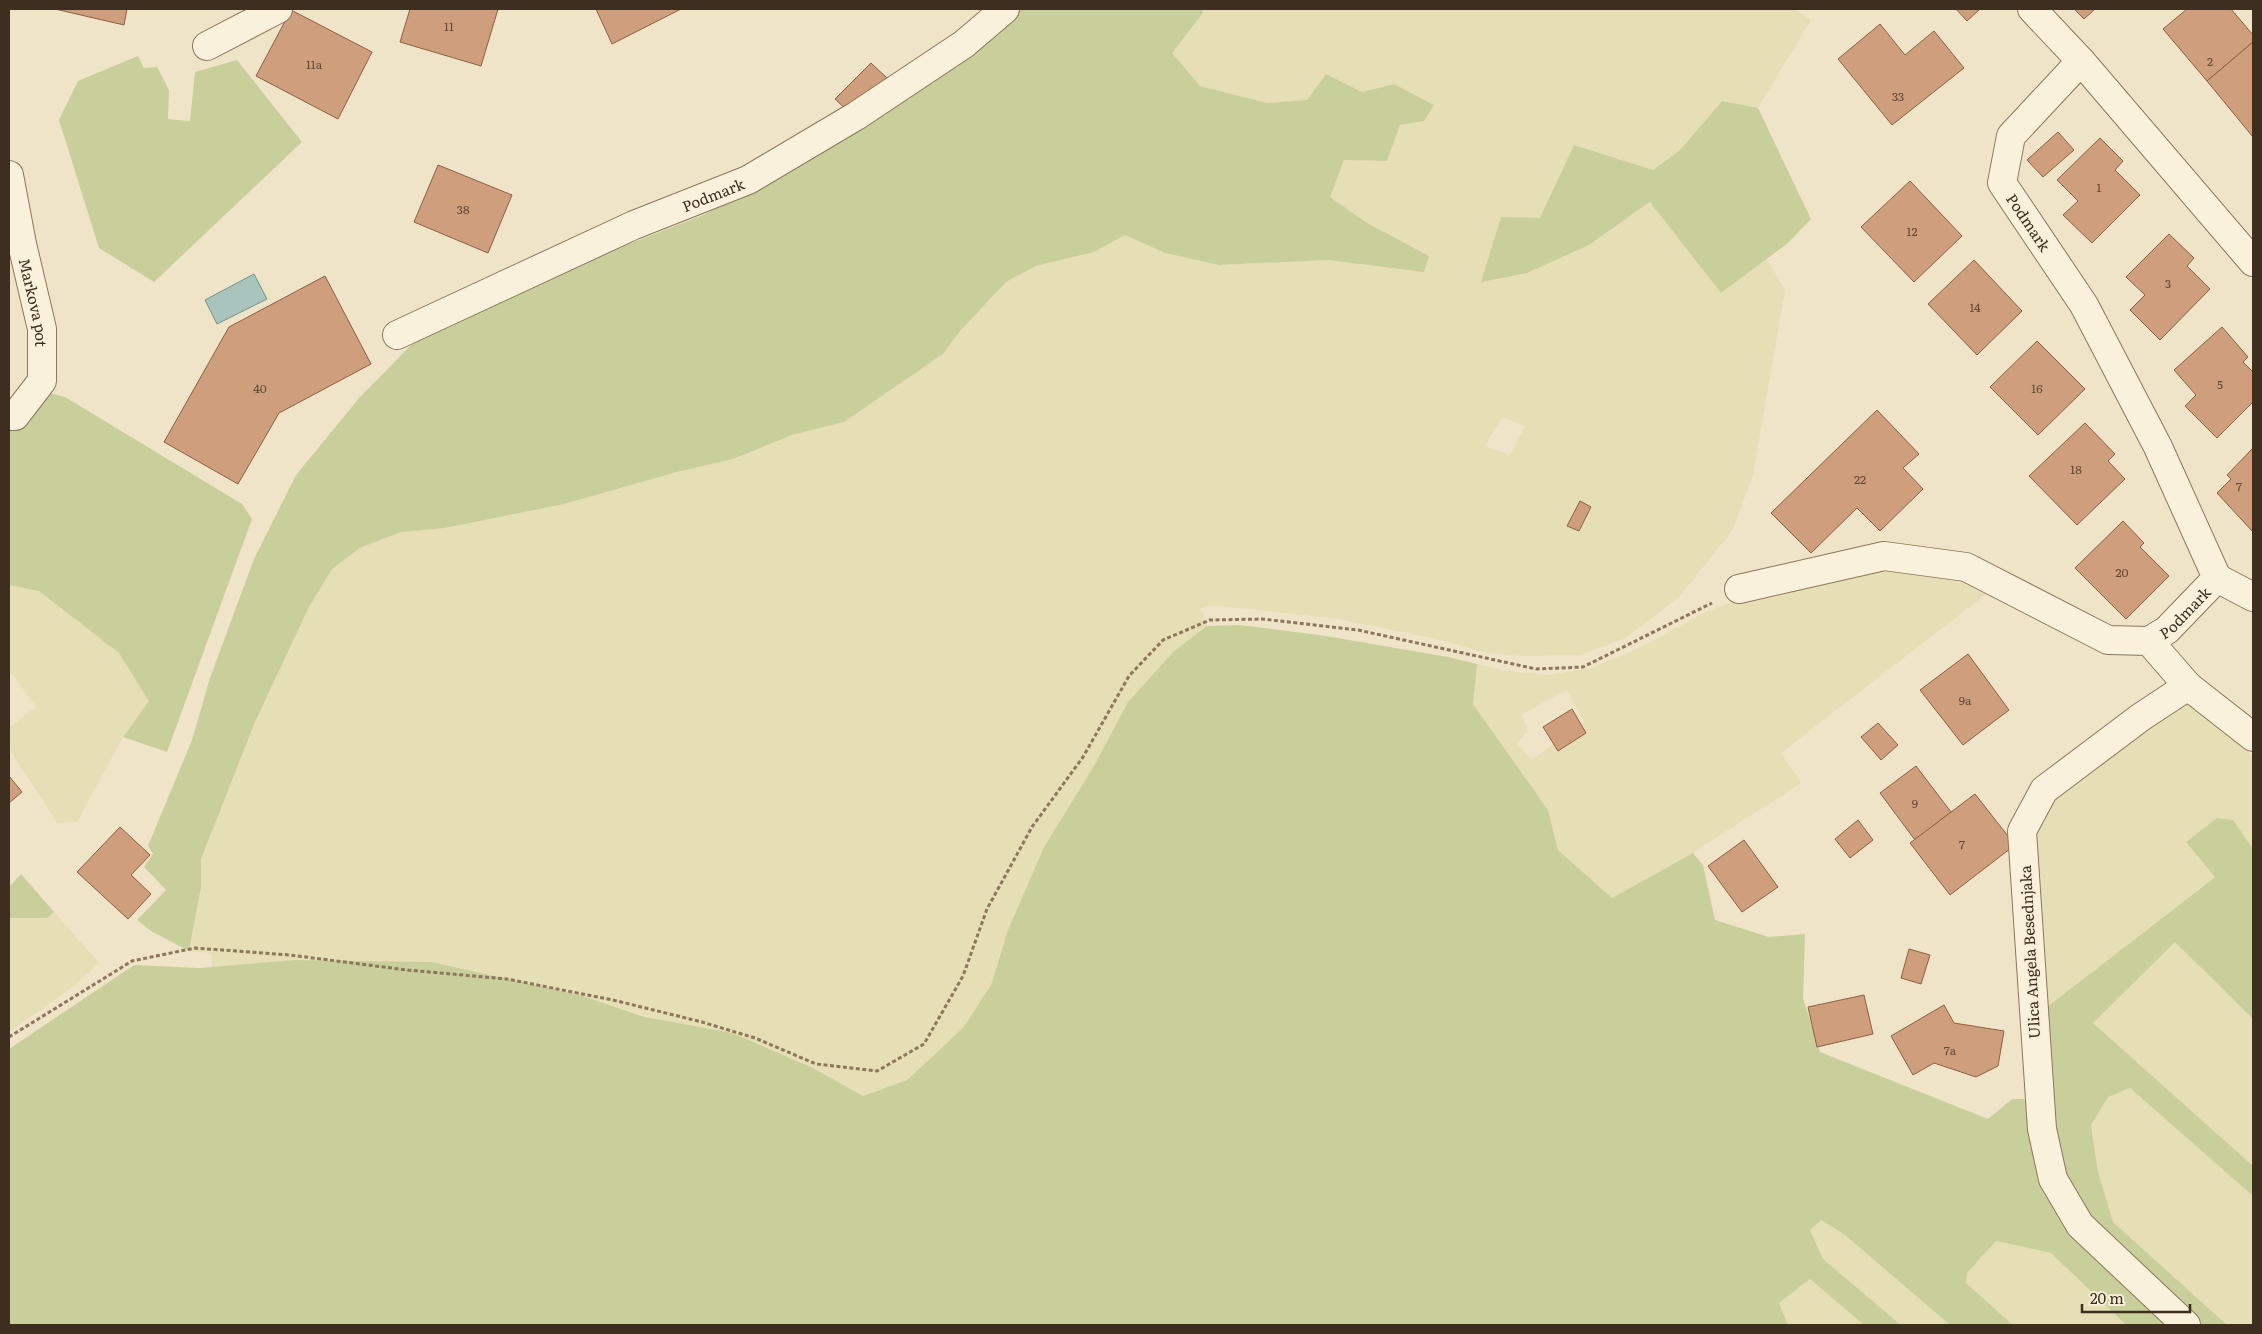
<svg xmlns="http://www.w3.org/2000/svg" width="2262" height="1334" font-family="Literata,serif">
<rect width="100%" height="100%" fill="#f0e4c8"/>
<g fill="#e6deb5" fill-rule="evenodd">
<path d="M1202 9H1794L1811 20 1758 108 1722 101 1680 150 1652 170 1574 145 1540 219 1527 273 1589 245 1651 202 1720 292 1767 259 1785 290 1753 475 1732 531 1679 597 1626 638 1580 655 1520 656 1487 653 1437 639 1338 619 1250 609 1214 606 1201 608 1207 626 1174 651 1128 702 1094 766 1044 847 1008 930 991 985 963 1029 906 1080 863 1096 813 1068 583 996 432 962 294 960 212 967 211 953 190 951 201 888V859L255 722 309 607 332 569 360 548 401 532 445 528 564 504 677 472 733 459 792 435 844 422 943 354 961 330 1006 282 1036 266 1094 252 1125 235 1165 253 1219 265 1328 260 1357 263 1367 223 1330 197 1344 160 1387 161 1400 125 1424 121 1394 84 1362 92 1326 74 1307 100 1267 103 1200 86 1171 53 1203 13ZM1502 417 1525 426 1510 455 1485 446Z"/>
<path d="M1863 568 1953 573 1990 591 1781 753 1801 783 1693 853 1612 898 1558 850 1548 810 1473 704 1477 664 1507 671 1549 675 1591 668 1642 647 1703 613 1769 588ZM1567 690 1584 722 1531 760 1517 743 1528 731 1522 714Z"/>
<polygon points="9,585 39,591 119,653 150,701 123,737 77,822 57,823 9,748 9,728 36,707 13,675 9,676"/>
<polygon points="2182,702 2202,710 2253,756 2253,849 2233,820 2217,818 2186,842 2215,876 2042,1011 2034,855 2036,821 2044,806"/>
<polygon points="54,912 99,963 73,987 9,1032 9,918 47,918"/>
<polygon points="2175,941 2253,1019 2253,1166 2093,1023"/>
<polygon points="2130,1088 2253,1196 2253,1325 2227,1325 2113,1222 2098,1172 2091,1124 2108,1097"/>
<polygon points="1820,1220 1845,1235 1950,1325 1901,1325 1823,1259 1810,1230"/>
<polygon points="1996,1241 2051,1253 2126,1325 2013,1325 1966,1283 1967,1273"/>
<polygon points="1810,1279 1864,1325 1788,1325 1779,1303"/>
</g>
<g fill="#c9cf9b">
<polygon points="1017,9 1202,9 1203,13 1172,53 1200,86 1267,103 1307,100 1326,74 1362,92 1394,84 1434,105 1424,121 1400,125 1387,161 1344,160 1330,197 1367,223 1429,256 1424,272 1328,260 1219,265 1165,253 1125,235 1094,252 1036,266 1006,282 961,330 943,354 844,422 792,435 733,459 677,472 564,504 445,528 401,532 360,548 332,569 309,607 255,722 201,859 201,888 189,951 151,931 137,920 166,890 144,867 153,854 148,846 192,740 210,678 254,559 296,475 360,397 412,344 503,292 601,252 626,245 703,215 779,175"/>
<polygon points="138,56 144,68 157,67 169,90 168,119 190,121 195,72 237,60 302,142 154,282 99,248 59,120 78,81"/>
<polygon points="1722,101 1758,108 1811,219 1788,243 1721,293 1650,202 1589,245 1527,273 1481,282 1501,217 1540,218 1574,145 1653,170 1680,150"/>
<polygon points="46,392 65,397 242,504 252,519 167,752 123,737 149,701 119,653 39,591 9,585 9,417"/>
<polygon points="1240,625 1326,636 1448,657 1477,664 1473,704 1548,810 1558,850 1612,898 1693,853 1703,865 1715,920 1769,937 1805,934 1803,998 1820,1052 1988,1119 2012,1099 2024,1099 2032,1107 2040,1166 2176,1325 2126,1325 2051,1253 1996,1241 1967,1273 1966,1283 2013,1325 1950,1325 1845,1235 1821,1220 1810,1230 1823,1259 1901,1325 1864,1325 1810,1279 1779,1303 1788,1325 9,1325 9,1049 134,965 199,968 294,960 432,962 583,996 645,1017 732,1033 813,1068 863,1096 907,1080 963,1028 991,985 1008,930 1044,847 1094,766 1128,702 1174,651 1207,626"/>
<polygon points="2217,818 2233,820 2253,849 2253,1019 2175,942 2093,1023 2253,1166 2253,1196 2130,1088 2108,1097 2091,1125 2098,1172 2113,1222 2227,1325 2198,1325 2112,1243 2071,1195 2058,1160 2042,1011 2215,877 2186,842"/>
<polygon points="21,874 54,912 47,918 9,918 9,887"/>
</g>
<polygon fill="#a9c4bc" stroke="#6f938a" points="254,274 267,299 217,324 205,300"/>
<g fill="#cf9f7d" stroke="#8d5f41">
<polygon points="55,9 127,9 124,25"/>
<polygon points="410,9 498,9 481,66 400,42"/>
<polygon points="596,9 681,9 612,44"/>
<polygon points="1956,9 1980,9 1967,21"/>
<polygon points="2074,9 2095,9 2084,19"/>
<polygon points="2187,9 2231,9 2253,35 2253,42 2207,81 2163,29"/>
<polygon points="291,10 372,52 338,119 256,76"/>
<polygon points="1880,24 1905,55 1934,31 1964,68 1892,125 1838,59"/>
<polygon points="2253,42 2253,137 2207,81"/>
<polygon points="871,63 887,78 851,114 835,99"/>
<polygon points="2058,132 2074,150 2043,177 2027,160"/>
<polygon points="2100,138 2123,161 2115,170 2140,195 2092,243 2063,215 2078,201 2057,180"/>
<polygon points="438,165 512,195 488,253 414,222"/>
<polygon points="1910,181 1962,236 1914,282 1861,227"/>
<polygon points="2169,234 2194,258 2187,266 2210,289 2160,340 2130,310 2145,295 2126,277"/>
<polygon points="1974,260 2022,311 1977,355 1928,304"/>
<polygon points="325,276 371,364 279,413 238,484 164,442 229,327"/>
<polygon points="2222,327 2248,357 2243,362 2253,372 2253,402 2217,438 2185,406 2196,395 2174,370"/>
<polygon points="2037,341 2085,389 2038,435 1990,387"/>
<polygon points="1877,410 1919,454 1903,468 1923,489 1880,531 1857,508 1811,553 1771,513"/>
<polygon points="2085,423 2115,454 2108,461 2125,479 2077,525 2029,476"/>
<polygon points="2253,448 2253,532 2217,493 2231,479 2227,475"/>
<polygon points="1580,501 1591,507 1579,531 1567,526"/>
<polygon points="2123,521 2144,543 2140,547 2169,576 2126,619 2075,568"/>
<polygon points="1968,654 2009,710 1963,745 1920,690"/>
<polygon points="1572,709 1586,733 1558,751 1543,727"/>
<polygon points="1878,723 1898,745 1881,760 1861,737"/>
<polygon points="1916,766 1951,812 1915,840 1880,793"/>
<polygon points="9,776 22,792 9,803"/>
<polygon points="1975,794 2015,845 1950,895 1910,843"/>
<polygon points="1858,820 1873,840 1850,858 1835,839"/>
<polygon points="120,827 150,855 131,875 151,894 128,919 77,872"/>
<polygon points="1744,840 1778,887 1742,912 1708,866"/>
<polygon points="1909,949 1930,955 1921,984 1901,978"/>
<polygon points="1864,995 1873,1034 1817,1047 1808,1007"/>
<polygon points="1944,1005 1954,1023 2004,1031 1998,1066 1976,1077 1934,1063 1913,1075 1891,1036"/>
</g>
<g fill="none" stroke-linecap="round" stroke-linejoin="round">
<g stroke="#8d765c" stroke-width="30">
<g id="minor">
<polyline points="2032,9 2081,61"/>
<polyline points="207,46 278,9"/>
<path id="s1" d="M9 175 22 244 42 329V381L15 416H9"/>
<path id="s2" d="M397 335 634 225 748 180 856 116 964 44 1005 9"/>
<polyline points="2217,578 2253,597"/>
<polyline points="1739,589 1884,556 1966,567 2108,640 2149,641 2188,686 2253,737"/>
<path id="s3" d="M2149 641 2167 630 2217 578 2158 447 2084 305 2002 183 2011 136 2081 61 2253 262"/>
<polyline points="2186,1325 2080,1225 2053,1179 2042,1129 2022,831 2044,790 2141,717 2188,686"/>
</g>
</g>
<polyline stroke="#8d765c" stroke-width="3" stroke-dasharray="4 2.5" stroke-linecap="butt" points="9,1037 132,961 195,948 290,955 407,970 507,979 613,1000 702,1022 755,1038 816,1064 877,1071 924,1044 963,976 987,909 1032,827 1083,757 1129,676 1163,640 1210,620 1262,619 1358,630 1536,669 1583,667 1712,603"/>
<use href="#minor" stroke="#faf1dc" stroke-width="28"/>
</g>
<g text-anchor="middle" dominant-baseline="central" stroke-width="4" stroke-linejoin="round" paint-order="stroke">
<g font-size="12" fill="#624a37">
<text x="449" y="26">11</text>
<text x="2210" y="61">2</text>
<text x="314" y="64">11a</text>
<text x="1898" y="96">33</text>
<text x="2099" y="187">1</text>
<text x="463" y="209">38</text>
<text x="1912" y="231">12</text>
<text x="2168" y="283">3</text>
<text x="1975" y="307">14</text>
<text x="2220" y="384">5</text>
<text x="260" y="388">40</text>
<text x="2037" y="388">16</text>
<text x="2076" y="469">18</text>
<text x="1860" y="479">22</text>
<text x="2239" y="486">7</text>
<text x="2122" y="572">20</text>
<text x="1965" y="700">9a</text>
<text x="1915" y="803">9</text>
<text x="1962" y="844">7</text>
<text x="1950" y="1050">7a</text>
</g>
<g font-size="15" fill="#3d2e20" stroke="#f7eed8">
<text stroke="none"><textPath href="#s2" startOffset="346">Podmark</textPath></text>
<text transform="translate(2029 222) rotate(56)">Podmark</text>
<text stroke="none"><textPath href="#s1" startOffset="130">Markova pot</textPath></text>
<text stroke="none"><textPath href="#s3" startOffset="46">Podmark</textPath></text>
<text transform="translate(2029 952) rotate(-93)">Ulica Angela Besednjaka</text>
</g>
</g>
<rect width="2262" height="1334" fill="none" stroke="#3d2e20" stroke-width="20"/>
<path d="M2082 1304v8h108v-8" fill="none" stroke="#3d2e20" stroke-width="2.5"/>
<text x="2090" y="1304" font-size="15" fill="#3d2e20" stroke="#f7eed8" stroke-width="4" paint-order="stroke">20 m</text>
</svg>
